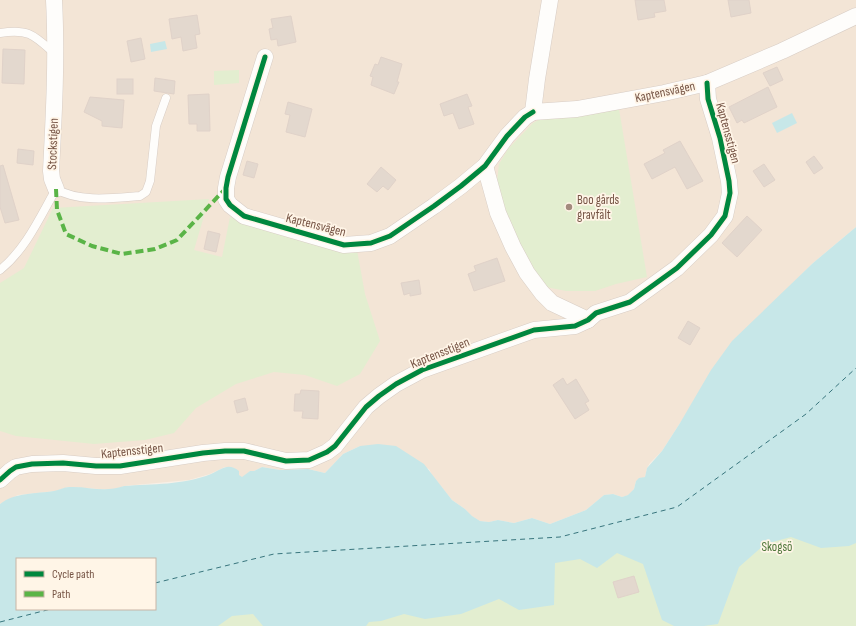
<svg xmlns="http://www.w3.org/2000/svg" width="856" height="626" font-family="'Sofia Sans Condensed',sans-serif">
<rect width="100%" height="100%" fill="#f7f0e7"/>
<polygon fill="#f3e5d6" points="0,0 856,0 856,227 813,263 784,292 680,423 662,451 650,463 647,468 645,477 636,481 634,489 629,495 622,497 613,494 604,495 586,510 550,524 532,518 514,523 498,520 489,522 480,521 471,516 465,509 452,500 432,475 429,469 360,446 343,454 325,473 308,469 280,470 262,467 254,471 250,471 242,478 225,467 210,474 189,480 124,486 114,490 68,487 56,491 18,495 0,504"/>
<g fill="#e3eed0">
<polygon points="239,70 239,83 214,85 214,71"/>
<polygon points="619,109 647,277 616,284 595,291 566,291 546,287 529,263 509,222 497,181 499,164 508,149 533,123 546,116"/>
<polygon points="209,199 194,250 222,257 230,217 357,250 365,294 380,341 360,374 337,386 305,375 274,372 236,384 196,408 174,433 145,440 94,444 16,436 0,431 0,283 24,268 53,208"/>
<polygon points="856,407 856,626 49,626 49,609 155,609 507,561"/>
</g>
<g fill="#c7e7e8" fill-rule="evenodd">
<polygon points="165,41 167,49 151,52 150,44"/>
<polygon points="792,113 797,123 777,133 772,123"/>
<path d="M856 227V543L849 546 821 548 791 537 765 544 739 567 718 624 704 626H674L662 620 643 564 617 553 597 568 580 559 555 563 554 605 519 610 499 599 461 614 425 619 404 614 381 621 369 622 366 626H263L253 614 232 616 218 626H0V504C16 492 35 494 54 491 59 490 64 487 69 487 89 486 103 493 124 486 152 484 184 485 211 474 222 469 228 462 239 471V475L242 477 250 471H254L262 467 280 470 308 469 325 473 343 454 360 446 378 444 396 446 424 464 452 500 465 509 472 516 480 521 489 522 498 520 514 523 532 518 550 524 586 510 604 495 613 494 622 497 628 495 634 489 636 481 639 478 645 477 647 468 662 451 680 423 711 370 732 341 813 263ZM17 559H155V609H17Z"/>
</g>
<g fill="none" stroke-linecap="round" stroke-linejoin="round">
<g stroke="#38757d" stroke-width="1" stroke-dasharray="5 4" stroke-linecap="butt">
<polyline points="155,583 274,554 560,537 677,507 806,414 856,368"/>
<polyline points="0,622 51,609"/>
</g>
</g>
<g fill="#e3d8ce" stroke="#e0d2c9">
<polygon points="635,0 664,0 666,11 654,13 655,17 638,20"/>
<polygon points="728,0 749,0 751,13 731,17"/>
<polygon points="197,15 200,34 195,35 197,48 183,51 181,37 172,39 169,19"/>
<polygon points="291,16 296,42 278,46 277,39 271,40 269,29 273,28 271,19"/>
<polygon points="141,38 145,59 131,62 127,41"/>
<polygon points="3,49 25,50 24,84 2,83"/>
<polygon points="381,57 402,64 397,82 399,82 394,94 371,85 373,77 370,76 375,64 378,65"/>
<polygon points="777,67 783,80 770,86 763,73"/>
<polygon points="155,78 175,81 174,94 154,91"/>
<rect x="117" y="79" width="16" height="15"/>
<polygon points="768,87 777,107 744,123 742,120 737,123 729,107"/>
<polygon points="209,94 210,131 197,131 197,124 189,124 188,95"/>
<polygon points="467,94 472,106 468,107 474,124 459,129 453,113 444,116 440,104"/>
<polygon points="90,97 124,100 122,128 102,126 102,121 84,112"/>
<polygon points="288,102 312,109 305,137 286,132 290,115 285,114"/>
<polygon points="680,141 703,181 687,189 675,167 652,179 644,164 665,153 663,150"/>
<polygon points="18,149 34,151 33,165 17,163"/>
<polygon points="814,156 823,168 814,174 806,162"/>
<polygon points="247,161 258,164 254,178 243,175"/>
<polygon points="764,164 775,180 764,187 753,171"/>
<polygon points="3,165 19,220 5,223 0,207 0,166"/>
<polygon points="381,167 396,180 388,190 383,186 377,192 367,184"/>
<polygon points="747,216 762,230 737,257 722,243"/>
<polygon points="208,231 220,234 216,252 204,249"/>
<polygon points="497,258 505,281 474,291 468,274 476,271 474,266"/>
<polygon points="419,280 421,294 410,296 410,293 404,295 401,283"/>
<polygon points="688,321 700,328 690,345 678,338"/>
<polygon points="563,378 567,385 576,379 589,401 585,403 589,410 575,419 553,385"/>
<polygon points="301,390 319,391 318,419 302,418 303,411 294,411 295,394 300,394"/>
<polygon points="245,398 248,410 237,413 234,401"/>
<polygon points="634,576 639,592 618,598 613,582"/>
</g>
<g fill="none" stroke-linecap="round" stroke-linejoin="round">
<g stroke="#d8cdc5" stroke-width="9">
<g id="lane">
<path d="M0 33C29 28 35 36 55 54"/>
<path d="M0 270C26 249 40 217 56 189 80 203 114 198 140 196L146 192 150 181 156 126 166 98"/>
</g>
</g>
<g stroke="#d8cdc5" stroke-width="17">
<g id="street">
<path d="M54 0C57 57 54 114 51 171L52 179 56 189"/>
<polyline points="550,0 537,79 533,112 577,109 664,93 707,83 782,51 856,16"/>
<polyline points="265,57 228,177 226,188 226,199 230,205 244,216 344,245 371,243 390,236 434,206 461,186 485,166 507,136 525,117 533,112"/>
<polyline points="485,166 498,213 513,247 527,273 542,293 552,303 588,320"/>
<polyline points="0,480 10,471 16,467 32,464 63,463 96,466 120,466 203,453 225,451 244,451 286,461 309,460 327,452 335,446 366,407 379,396 396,384 422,370 534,330 575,326 588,320 596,313 630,302 677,268 711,235 725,216 730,193 729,181 720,138 708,99 707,83"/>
</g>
</g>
<use href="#lane" stroke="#fefdfb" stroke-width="8"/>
<use href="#street" stroke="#fefdfb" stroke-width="16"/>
<polyline stroke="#5ab447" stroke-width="4" stroke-dasharray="8 4" stroke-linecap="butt" points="56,189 57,210 66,234 92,246 122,254 155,249 177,240 226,188"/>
<g stroke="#fff5e7" stroke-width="8">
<g id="cycleway">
<polyline points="265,57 228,177 226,188 226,199 230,205 244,216 344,245 371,243 390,236 434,206 461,186 485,166 507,136 525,117 533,112"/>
<polyline points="0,480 10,471 16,467 32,464 63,463 96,466 120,466 203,453 225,451 244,451 286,461 309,460 327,452 335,446 366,407 379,396 396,384 422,370 534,330 575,326 588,320 596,313 630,302 677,268 711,235 725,216 730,193 729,181 720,138 708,99 707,83"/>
</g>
</g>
<use href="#cycleway" stroke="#00873e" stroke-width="5"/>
</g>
<circle fill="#a38b7e" stroke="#fff5e7" stroke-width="1.5" cx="569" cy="207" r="4"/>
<g text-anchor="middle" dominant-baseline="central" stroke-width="3.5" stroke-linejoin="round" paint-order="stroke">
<g font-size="13" fill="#765445" stroke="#fff5e7">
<text transform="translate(665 92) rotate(-12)">Kaptensvägen</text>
<text transform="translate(728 133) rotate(75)">Kaptensstigen</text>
<text transform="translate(53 144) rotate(-88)">Stockstigen</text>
<text transform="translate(316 225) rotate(14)">Kaptensvägen</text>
<text transform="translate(440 353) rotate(-22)">Kaptensstigen</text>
<text transform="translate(132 451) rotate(-6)">Kaptensstigen</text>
</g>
<g font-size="13" fill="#765445" stroke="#fff5e7" text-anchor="start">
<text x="577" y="200">Boo gårds<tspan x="577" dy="15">gravfält</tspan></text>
</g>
<g font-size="13" fill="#4f773a" stroke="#fff5e7">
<text x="777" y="547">Skogsö</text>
</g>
</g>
<rect x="16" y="558" width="140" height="52" fill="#fff5e7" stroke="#c8b5a6"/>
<rect x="24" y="571" width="20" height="6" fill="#00873e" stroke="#c8b5a6"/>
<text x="52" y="578" font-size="12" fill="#765445">Cycle path</text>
<rect x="24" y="591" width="20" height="6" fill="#5ab447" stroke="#c8b5a6"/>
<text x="52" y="598" font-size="12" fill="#765445">Path</text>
</svg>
